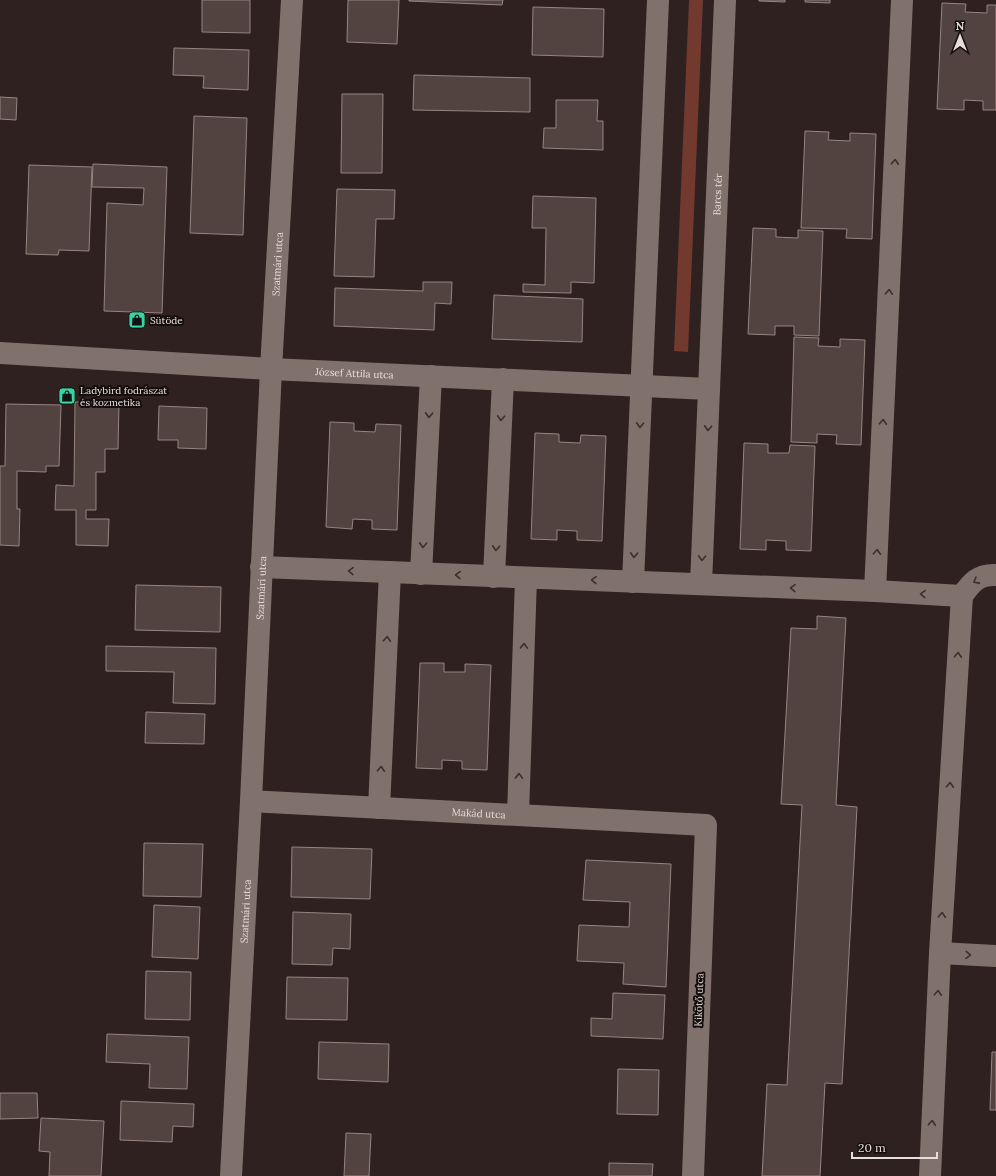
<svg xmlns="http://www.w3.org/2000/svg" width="996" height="1176" font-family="Lora,serif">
<rect width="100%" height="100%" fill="#2f211f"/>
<polygon fill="#72392f" points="689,0 703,0 688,352 674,351"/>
<g fill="#524340" stroke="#968581">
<polygon points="202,0 250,0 250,33 202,32"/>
<polygon points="348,0 399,0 397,44 347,42"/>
<polygon points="409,0 503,0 502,5 409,1"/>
<polygon points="759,0 785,0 785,2 759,1"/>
<polygon points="805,0 830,0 830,3 805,2"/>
<polygon points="942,3 966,4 965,12 987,13 987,5 996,5 996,110 983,110 983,101 964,100 964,110 937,109"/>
<polygon points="533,7 604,9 603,57 532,55"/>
<polygon points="174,48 249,50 248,90 203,88 204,76 173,75"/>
<polygon points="414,75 530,78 530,112 413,110"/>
<polygon points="342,94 383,94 382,173 341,173"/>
<polygon points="0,97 17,98 16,120 0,119"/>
<polygon points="556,100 598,100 597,121 603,121 603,150 543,148 544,128 556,128"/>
<polygon points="194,116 247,118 243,235 190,233"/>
<polygon points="805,131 829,132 828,140 850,141 850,133 876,134 872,239 846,238 847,229 801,228"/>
<polygon points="93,164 167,167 162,313 104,311 107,203 143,205 144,188 92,187"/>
<polygon points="29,165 92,167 89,251 59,250 58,255 26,254"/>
<polygon points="337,189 395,190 394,219 376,219 374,277 334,276"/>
<polygon points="533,196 596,198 594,283 571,282 571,293 523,292 523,284 545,285 546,228 532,228"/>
<polygon points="753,228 776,229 776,237 798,238 798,230 823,231 819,336 794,335 794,326 775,326 775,335 748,334"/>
<polygon points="423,282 452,282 451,304 435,303 434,330 334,326 335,288 423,291"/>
<polygon points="494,295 583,299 582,342 492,339"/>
<polygon points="794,337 819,338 818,346 840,347 840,339 865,340 861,445 836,444 837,435 817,434 817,443 791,442"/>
<polygon points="75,402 119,403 118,449 105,449 105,472 96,472 96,510 86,510 86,519 109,519 108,546 76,545 76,510 55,510 56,485 74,486"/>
<polygon points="6,404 61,405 59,466 46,466 46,472 17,471 17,509 20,509 19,546 0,545 0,466 5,466"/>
<polygon points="159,406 207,408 206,449 178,448 178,440 158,440"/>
<polygon points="330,422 354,423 354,431 375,432 376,424 401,425 397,530 372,529 372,520 353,519 352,529 326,527"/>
<polygon points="535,433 559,434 559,442 580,443 581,435 606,436 602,541 577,540 577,531 557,530 557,540 531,539"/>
<polygon points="744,443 768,444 768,453 789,453 790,445 815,446 811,551 786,550 786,541 766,540 766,550 740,549"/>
<polygon points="136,585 221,587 220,632 135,630"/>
<polygon points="817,616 846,618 836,805 857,807 842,1084 825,1083 820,1176 762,1176 767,1084 787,1085 802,805 781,804 791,628 817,629"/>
<polygon points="106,646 216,648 215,704 173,703 174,672 106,671"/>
<polygon points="420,663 444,663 444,672 465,672 465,664 491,665 487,770 462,769 462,761 442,760 442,769 416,768"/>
<polygon points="146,712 205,714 204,744 145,743"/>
<polygon points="144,843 203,844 201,897 143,896"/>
<polygon points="292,847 372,849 370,899 291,897"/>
<polygon points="586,860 671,864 666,987 623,984 624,963 577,961 579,925 629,927 630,902 583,900"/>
<polygon points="154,905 200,907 198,959 152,957"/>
<polygon points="293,912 351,914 350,949 333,948 332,965 292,964"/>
<polygon points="146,971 191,972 190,1020 145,1019"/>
<polygon points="287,977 348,978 347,1020 286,1019"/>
<polygon points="613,993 665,995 663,1039 591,1036 591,1018 612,1019"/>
<polygon points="107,1034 189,1037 187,1089 149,1088 150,1064 106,1062"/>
<polygon points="319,1042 389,1044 388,1082 318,1079"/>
<polygon points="992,1052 996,1052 996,1110 990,1110"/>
<polygon points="618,1069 659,1070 658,1115 617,1114"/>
<polygon points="0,1093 37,1093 38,1118 0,1119"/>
<polygon points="121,1101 194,1104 193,1127 173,1126 172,1142 120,1140"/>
<polygon points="41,1118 104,1121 101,1176 49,1176 50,1152 39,1151"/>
<polygon points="346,1133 371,1134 369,1176 344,1176"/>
<polygon points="609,1163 653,1164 652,1176 609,1176"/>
</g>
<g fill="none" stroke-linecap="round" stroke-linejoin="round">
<g stroke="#81716d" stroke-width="22">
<path id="s1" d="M0 353 271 369 709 389"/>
<polyline points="261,567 875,591 962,596"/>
<polyline points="421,574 431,376"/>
<polyline points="494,577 503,379"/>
<polyline points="633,582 658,0"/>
<path id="s2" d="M701 584 725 0"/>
<polyline points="875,591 902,0"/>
<path id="s3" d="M251 801 706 825 693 1176"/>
<polyline points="379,808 390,572"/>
<polyline points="518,815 526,578"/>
<polyline points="940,953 996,956"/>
<path id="s4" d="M231 1176 251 801 271 369 292 0"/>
<path d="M930 1176 940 953 962 596C971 583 978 574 996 575"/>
</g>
</g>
<defs><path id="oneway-chevron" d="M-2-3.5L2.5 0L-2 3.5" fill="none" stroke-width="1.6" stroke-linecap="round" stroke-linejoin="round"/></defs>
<g stroke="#3a302d">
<use href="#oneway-chevron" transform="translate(895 162) rotate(-87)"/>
<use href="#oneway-chevron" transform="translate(889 292) rotate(-87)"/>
<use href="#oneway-chevron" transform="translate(429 415) rotate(93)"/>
<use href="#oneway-chevron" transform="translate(501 418) rotate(93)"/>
<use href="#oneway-chevron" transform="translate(883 422) rotate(-87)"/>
<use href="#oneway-chevron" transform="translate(640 425) rotate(93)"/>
<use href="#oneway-chevron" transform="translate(708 428) rotate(93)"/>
<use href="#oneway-chevron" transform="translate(423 545) rotate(93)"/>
<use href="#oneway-chevron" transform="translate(496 548) rotate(93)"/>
<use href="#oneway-chevron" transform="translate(877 552) rotate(-87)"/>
<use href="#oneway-chevron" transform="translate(634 555) rotate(93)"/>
<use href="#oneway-chevron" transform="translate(702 558) rotate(93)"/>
<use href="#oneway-chevron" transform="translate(351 571) rotate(-178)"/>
<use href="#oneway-chevron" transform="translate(458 575) rotate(-178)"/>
<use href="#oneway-chevron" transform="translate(594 580) rotate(-178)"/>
<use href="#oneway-chevron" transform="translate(976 581) rotate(151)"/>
<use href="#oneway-chevron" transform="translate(793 588) rotate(-178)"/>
<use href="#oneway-chevron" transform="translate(923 594) rotate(-177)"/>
<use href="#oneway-chevron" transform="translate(387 639) rotate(-87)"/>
<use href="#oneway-chevron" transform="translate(524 646) rotate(-88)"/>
<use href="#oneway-chevron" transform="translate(958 655) rotate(-87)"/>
<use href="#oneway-chevron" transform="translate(381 769) rotate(-87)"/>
<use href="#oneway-chevron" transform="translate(519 776) rotate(-88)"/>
<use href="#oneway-chevron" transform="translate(950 785) rotate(-87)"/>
<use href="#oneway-chevron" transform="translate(942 915) rotate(-87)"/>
<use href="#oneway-chevron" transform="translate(968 955) rotate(3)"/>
<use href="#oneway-chevron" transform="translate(938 993) rotate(-87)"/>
<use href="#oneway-chevron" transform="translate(932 1123) rotate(-87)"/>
</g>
<defs>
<g id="shop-square" transform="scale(0.9)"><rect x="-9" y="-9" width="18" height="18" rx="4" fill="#39d4a5" stroke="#130d0b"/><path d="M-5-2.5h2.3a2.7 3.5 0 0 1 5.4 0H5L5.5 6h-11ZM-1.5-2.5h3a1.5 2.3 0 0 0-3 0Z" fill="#111"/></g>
</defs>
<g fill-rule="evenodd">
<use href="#shop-square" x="137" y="320"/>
<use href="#shop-square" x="67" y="396"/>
</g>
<g text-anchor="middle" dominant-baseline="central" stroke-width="4" stroke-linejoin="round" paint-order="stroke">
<g font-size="10" fill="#e7dedc" stroke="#130d0b">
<text stroke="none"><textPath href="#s2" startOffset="390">Barcs tér</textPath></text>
<text stroke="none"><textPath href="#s4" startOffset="913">Szatmári utca</textPath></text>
<text stroke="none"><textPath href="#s1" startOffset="355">József Attila utca</textPath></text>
<text stroke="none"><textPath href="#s4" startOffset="589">Szatmári utca</textPath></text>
<text stroke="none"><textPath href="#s3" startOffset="228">Makád utca</textPath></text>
<text stroke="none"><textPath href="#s4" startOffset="265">Szatmári utca</textPath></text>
<text transform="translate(699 1000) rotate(-88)">Kikötő utca</text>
</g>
<g font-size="10" fill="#e7dedc" stroke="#130d0b" text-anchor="start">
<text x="150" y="320">Sütöde</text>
<text x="80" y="390">Ladybird fodrászat<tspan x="80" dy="12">és kozmetika</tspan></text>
</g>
</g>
<g transform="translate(960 36)" stroke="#130d0b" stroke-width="3" paint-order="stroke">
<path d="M0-3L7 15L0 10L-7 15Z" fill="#e7dedc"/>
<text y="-6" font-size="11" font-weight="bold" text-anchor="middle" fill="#e7dedc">N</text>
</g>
<path d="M852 1152v6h85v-6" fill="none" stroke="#e7dedc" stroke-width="2"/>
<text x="858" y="1152" font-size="12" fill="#e7dedc" stroke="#130d0b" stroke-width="3" paint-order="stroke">20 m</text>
</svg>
